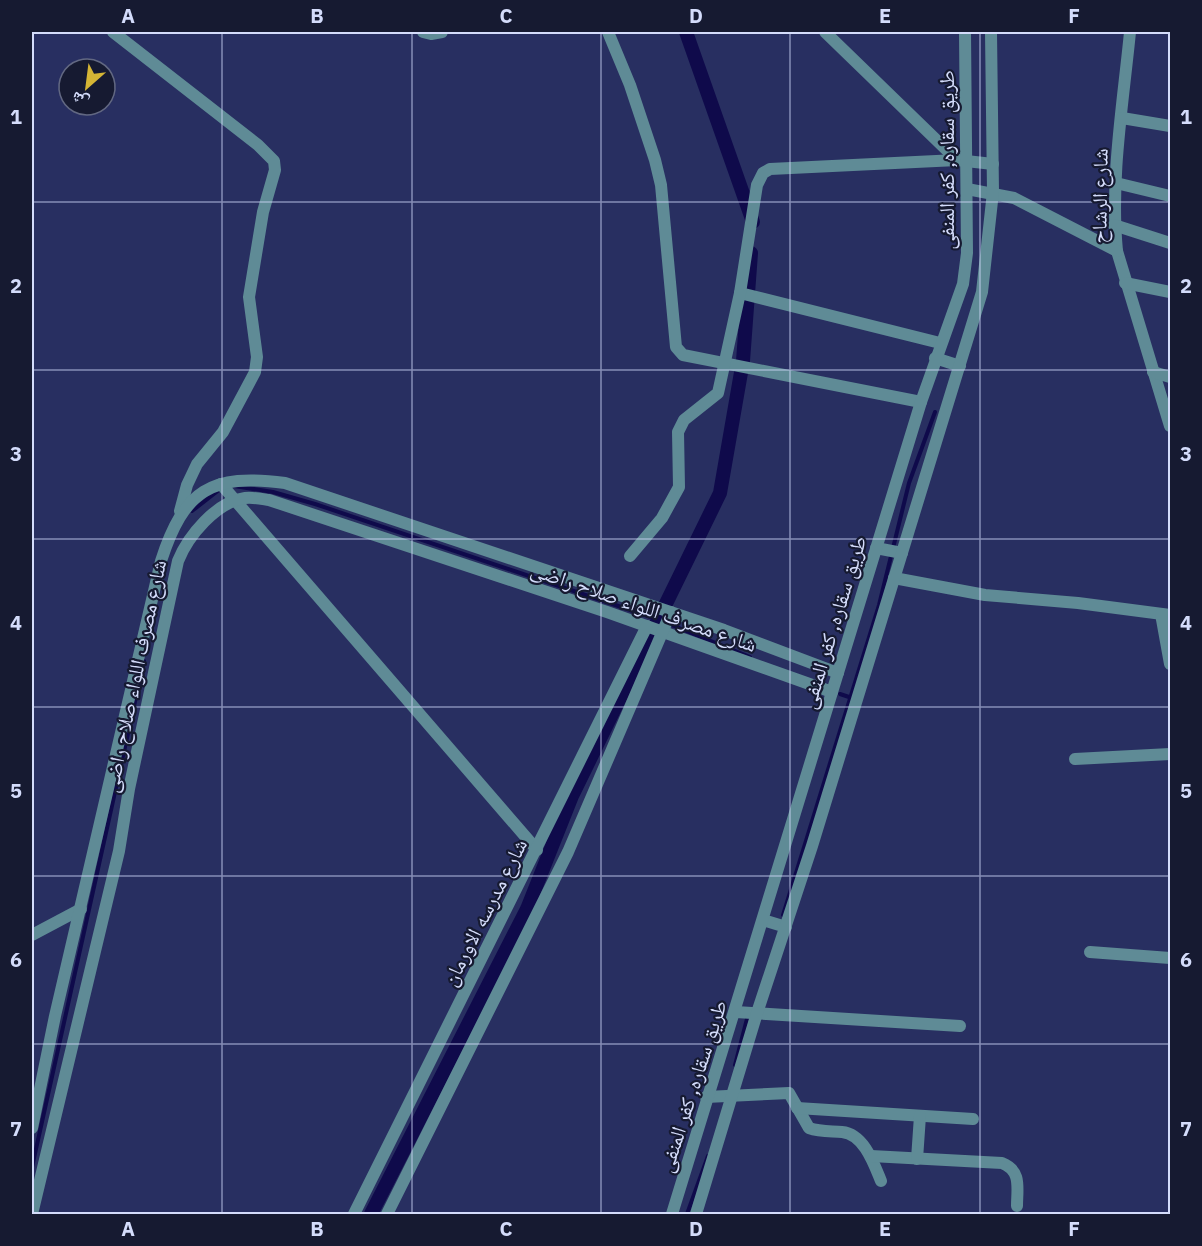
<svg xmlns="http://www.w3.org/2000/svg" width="1202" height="1246" font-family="'IBM Plex Sans','Noto Naskh Arabic',sans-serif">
<rect width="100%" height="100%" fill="#282f61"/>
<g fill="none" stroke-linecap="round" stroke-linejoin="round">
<g stroke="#0f0a4b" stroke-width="4">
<polyline points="234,486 273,492 315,504 657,619 750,657"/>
<polyline points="192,511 219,490"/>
<polyline points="840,694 849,697"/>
<polyline points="783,915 879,605 909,483 935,412"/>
<polyline points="735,1065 748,1015"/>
<polyline points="32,1167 144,661"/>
<polyline points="687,1214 708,1156"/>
</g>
<g stroke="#0f0a4b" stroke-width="14">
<polyline points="686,32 753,222"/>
<polyline points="371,1214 527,909 572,796 720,493 743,361 751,253"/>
</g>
<g stroke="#5f8b96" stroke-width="12">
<polyline points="113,32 258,145 274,161 275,170 263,212 249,297 257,357 255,372 223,432 197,464 187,485 180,511"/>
<polyline points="423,32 431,34 442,32"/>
<polyline points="608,32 630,85 655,160 661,185 676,347 683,355 921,402"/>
<polyline points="825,32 957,160"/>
<path d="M1130 32C1123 104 1110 179 1117 251L1170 426"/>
<polyline points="1122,118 1170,126"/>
<polyline points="1116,183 1170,196"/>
<polyline points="967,189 1014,198 1117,251"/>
<polyline points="1114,225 1170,243"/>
<polyline points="1125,283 1170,292"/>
<polyline points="740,293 940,343"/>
<polyline points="935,358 960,366"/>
<polyline points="1153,372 1170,377"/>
<polyline points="221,484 537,850"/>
<polyline points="876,548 902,553"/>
<polyline points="630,556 662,518 679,487 678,432 684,420 718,393 740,293 757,185 763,173 770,169 957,160 993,164"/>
<polyline points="894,578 985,595 1078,603 1170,615"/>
<polyline points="1161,614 1170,664"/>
<polyline points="1075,759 1170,754"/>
<polyline points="763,920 786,927"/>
<polyline points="32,935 81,909"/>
<polyline points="1090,952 1170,958"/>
<polyline points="736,1012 960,1026"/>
<path d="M706 1097 789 1093 809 1128C820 1132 831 1131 842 1132 864 1134 874 1164 881 1181"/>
<polyline points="797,1108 973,1119"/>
<path d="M32 1128 55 1016 161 561C184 490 211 473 285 483L724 630 838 673"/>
<path d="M871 1156 1002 1163C1022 1171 1017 1188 1017 1206"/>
<polyline points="917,1159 920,1116"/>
<path d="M32 1214 119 851 129 789 178 561C188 536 216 502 245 498 253 497 262 499 269 500L607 612 832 692"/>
<polyline points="354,1214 647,626"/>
<polyline points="387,1214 568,852 671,612"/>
<polyline points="672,1214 921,402 963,284 967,253 965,32"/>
<polyline points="696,1214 757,1013 812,846 982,292 993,192 991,32"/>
</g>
</g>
<path fill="none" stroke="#d4dcfb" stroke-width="1.5" stroke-opacity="0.55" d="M222 32V1214M412 32V1214M601 32V1214M790 32V1214M980 32V1214M32 202H1170M32 370H1170M32 539H1170M32 707H1170M32 876H1170M32 1044H1170"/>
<g text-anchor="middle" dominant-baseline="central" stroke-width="4.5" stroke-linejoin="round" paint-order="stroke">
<g font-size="21" fill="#d4dcfb" stroke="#161a31">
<text transform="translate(946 160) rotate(-90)">طريق سقاره, كفر المنفى</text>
<text transform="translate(1099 196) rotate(-89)">شارع الرشاح</text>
<text transform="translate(644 606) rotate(19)">شارع مصرف اللواء صلاح راضى</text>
<text transform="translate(833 622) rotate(-73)">طريق سقاره, كفر المنفى</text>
<text transform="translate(134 676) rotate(-78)">شارع مصرف اللواء صلاح راضى</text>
<text transform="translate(484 912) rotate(-63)">شارع مدرسه الاورمان</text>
<text transform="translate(692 1086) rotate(-72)">طريق سقاره, كفر المنفى</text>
</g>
</g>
<rect width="1202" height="1246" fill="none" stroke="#161a31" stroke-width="66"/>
<g transform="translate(87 87) rotate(208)"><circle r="28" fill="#161a31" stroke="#626882" stroke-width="1.5"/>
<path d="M0-4.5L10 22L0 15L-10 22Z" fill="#d5b535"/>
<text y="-9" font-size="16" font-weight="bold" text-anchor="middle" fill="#d4dcfb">ش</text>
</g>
<rect x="33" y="33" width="1136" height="1180" fill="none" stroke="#d4dcfb" stroke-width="2"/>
<g font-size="20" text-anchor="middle" font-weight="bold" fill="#d4dcfb">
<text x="128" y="23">A</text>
<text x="317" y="23">B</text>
<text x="506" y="23">C</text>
<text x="696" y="23">D</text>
<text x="885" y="23">E</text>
<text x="1074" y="23">F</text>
<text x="16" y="124">1</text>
<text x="1186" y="124">1</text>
<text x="16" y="293">2</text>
<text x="1186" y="293">2</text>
<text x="16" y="461">3</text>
<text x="1186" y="461">3</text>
<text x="16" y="630">4</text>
<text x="1186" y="630">4</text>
<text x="16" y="798">5</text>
<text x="1186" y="798">5</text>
<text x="16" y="967">6</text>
<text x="1186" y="967">6</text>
<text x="16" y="1136">7</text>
<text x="1186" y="1136">7</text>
<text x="128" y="1236">A</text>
<text x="317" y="1236">B</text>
<text x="506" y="1236">C</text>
<text x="696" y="1236">D</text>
<text x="885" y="1236">E</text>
<text x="1074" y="1236">F</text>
</g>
</svg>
